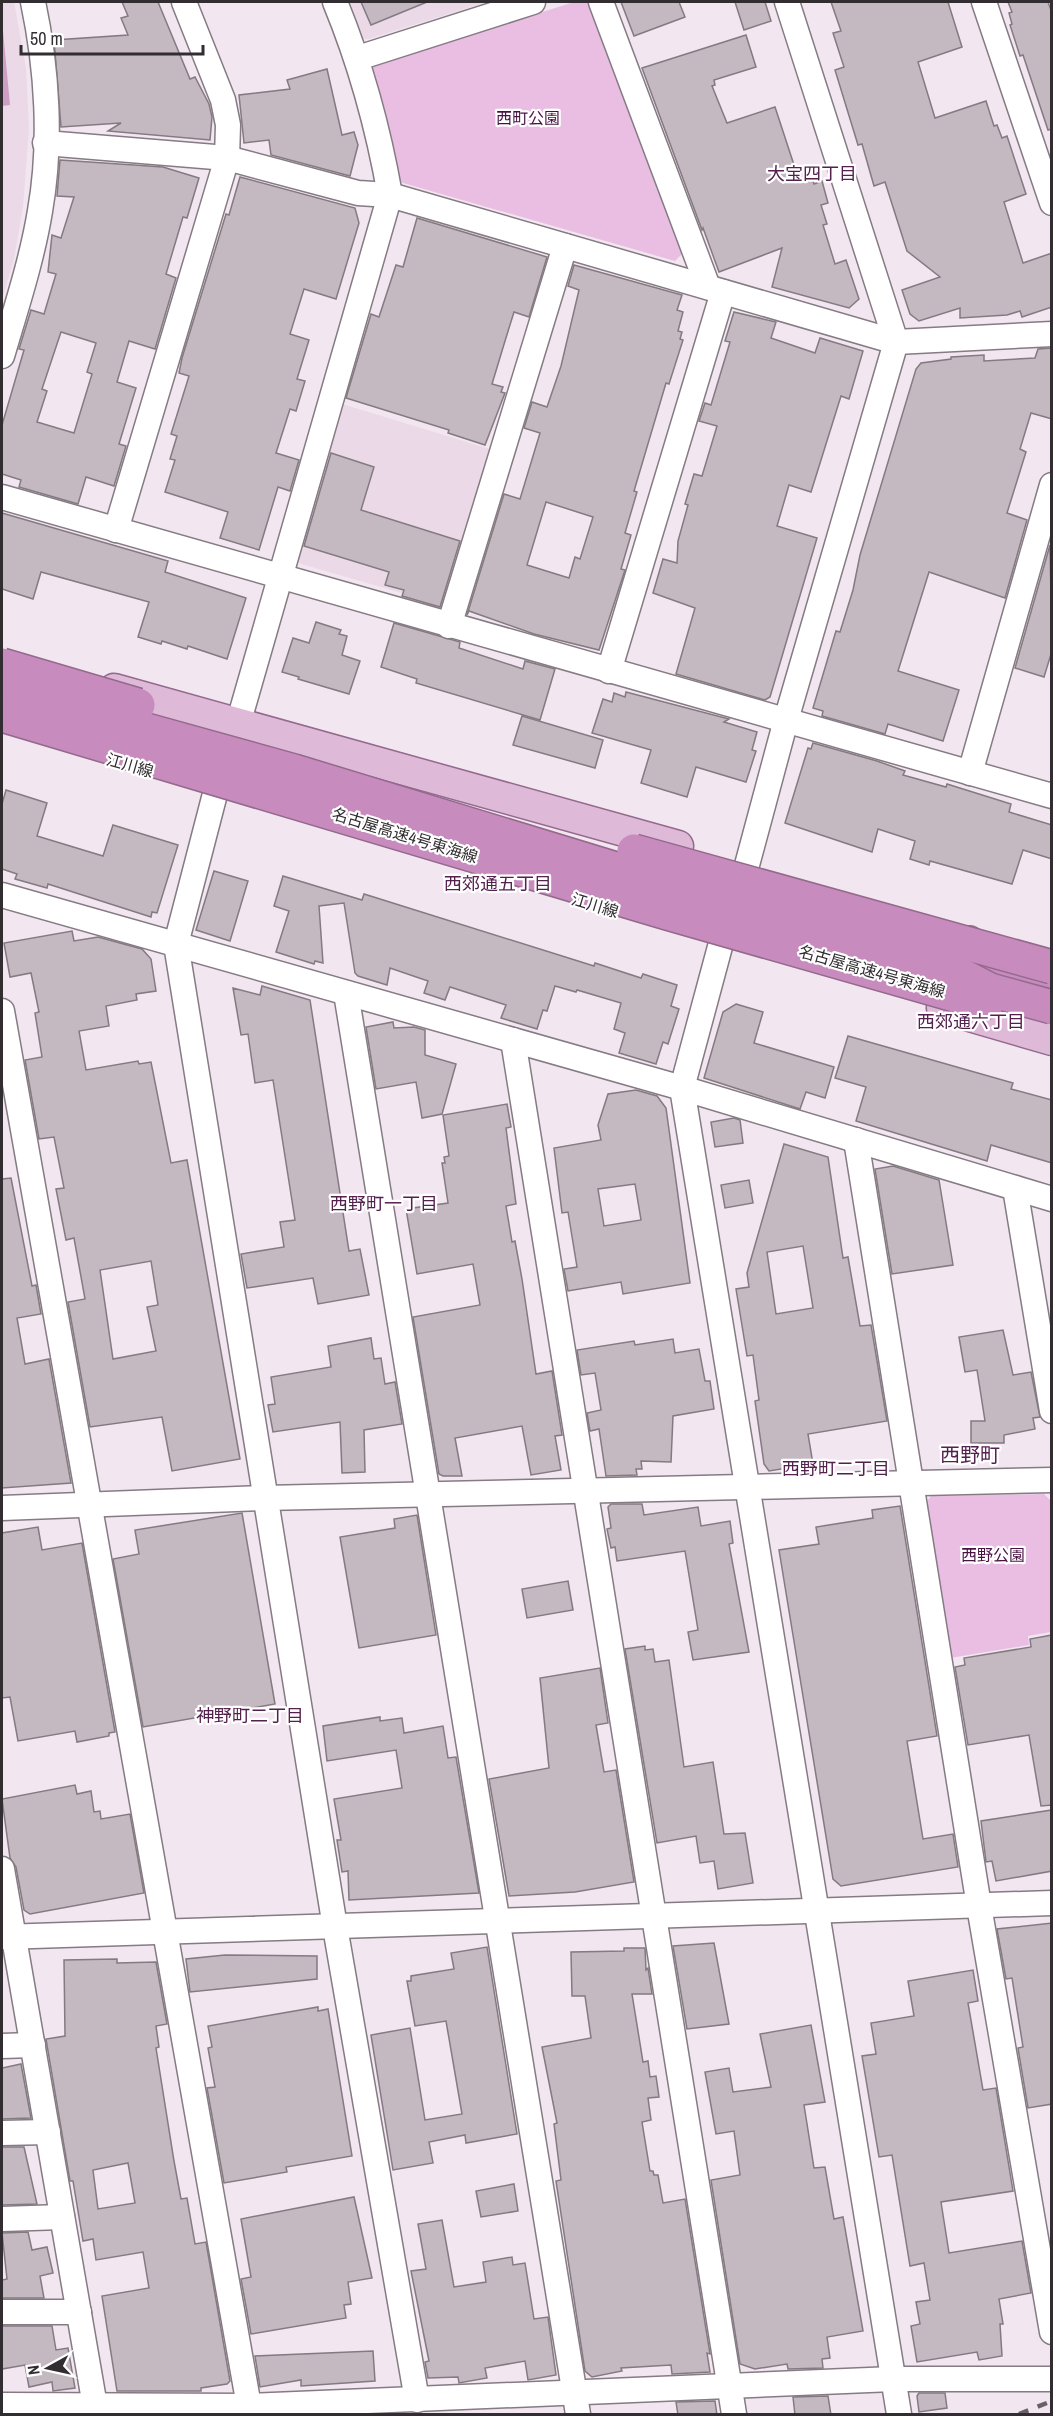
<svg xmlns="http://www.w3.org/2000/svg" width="1053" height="2416" font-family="'Archivo Narrow','Noto Sans JP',sans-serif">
<rect width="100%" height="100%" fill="#f2e6f0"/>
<g fill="#ebd9e8">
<polygon points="2,2 14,2 26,68 29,130 23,207 14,259 2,300"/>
<polygon points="345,2 487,2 368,39 359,39"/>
<polygon points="339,403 493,450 448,600 440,604 301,564 295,556"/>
</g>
<g fill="#e9bee2">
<polygon points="574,2 591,3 684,252 675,261 396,181 370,67"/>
<polygon points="1044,1494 1051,1501 1051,1632 1028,1636 1029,1645 950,1658 925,1504 931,1496"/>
</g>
<polygon fill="#cd9fc5" points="2,20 10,105 2,106"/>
<g fill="#c4b8c1" stroke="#847a82" stroke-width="1.5" fill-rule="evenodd">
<polygon points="122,2 158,2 190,79 195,77 209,104 212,117 210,140 108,131 121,123 61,127 54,40 128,35 121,18 128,16"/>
<polygon points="361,2 427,2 371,25"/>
<polygon points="621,2 679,2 685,17 634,36"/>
<polygon points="735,2 765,2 771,21 744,30"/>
<polygon points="831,2 948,2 962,47 918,62 935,118 986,101 994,126 997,125 1002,138 1007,136 1026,194 1004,202 1023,263 1052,253 1052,307 1022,317 1020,311 1007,315 960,318 960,308 919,321 910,314 902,290 940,277 907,251 885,182 874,186 862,144 858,145 835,70 844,67 833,33 841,31"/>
<polygon points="1008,2 1048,2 1052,13 1052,129 1048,130 1023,55 1020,56 1010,25 1012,24 1009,13 1012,12"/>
<polygon points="746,35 756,67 714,80 715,85 712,86 727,123 775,107 796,171 808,168 814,184 822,181 828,203 821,205 827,224 823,225 835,264 846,260 859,299 849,308 772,287 782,248 719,272 703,228 702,230 642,68"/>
<polygon points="327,69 342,135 354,132 358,145 350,176 271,155 269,140 244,143 239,95 290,89 287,80"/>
<path d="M60 160 163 167 199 178 187 218 183 217 166 274 176 278 155 349 129 341 117 382 136 388 119 444 126 446 114 486 86 477 78 504 19 487 21 480 2 474V425L24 350 19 349 31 310 44 314 56 274 48 272 52 235 61 238 74 197 57 196ZM61 332 96 343 87 372 92 374 74 433 37 422 47 391 42 389Z"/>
<polygon points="240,177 355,208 359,223 336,299 304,289 290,334 309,340 297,379 305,381 296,411 290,409 276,453 299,460 290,491 278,487 259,550 220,538 228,512 165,492 175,460 170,459 177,436 171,434 189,376 179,373 182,358 226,214 229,215"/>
<polygon points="417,218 547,257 529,317 514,312 505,341 492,384 503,387 501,392 505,393 485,445 448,433 449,430 346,398 371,314 379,317 396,265 403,267"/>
<path d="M574 265 682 295 677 310 683 312 678 331 682 332 680 339 683 340 669 384 666 383 634 491 637 492 625 533 631 535 621 569 625 570 599 650 534 634 469 611 467 615 504 494 520 499 540 433 524 428 532 402 547 407 561 366 579 290 568 286ZM546 502 593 517 580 559 575 557 569 578 527 565Z"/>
<polygon points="734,312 776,322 771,338 815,353 820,338 863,351 849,399 841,396 811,492 789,485 777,526 817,538 770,697 765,700 676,674 695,608 653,593 663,559 677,563 678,541 688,505 685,504 694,474 702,476 717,426 699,421 705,403 711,405 730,342 725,341"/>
<polygon points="1052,348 1052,419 1031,413 1020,449 1026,452 1007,513 1027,520 1005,598 929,572 898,671 959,690 943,741 888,724 885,734 822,716 823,711 813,708 836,631 840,632 853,590 860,555 916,369 921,363 951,359 951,357 984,355 984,361 1035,358 1038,349"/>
<polygon points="331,453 374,467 361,510 460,541 440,607 402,596 404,590 385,585 389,572 304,546"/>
<polygon points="2,513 168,561 165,572 246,598 227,659 188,646 187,649 162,641 161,644 138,637 149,602 41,572 33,599 2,589"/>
<polygon points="1050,545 1052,651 1044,677 1015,668"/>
<polygon points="316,622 341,630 339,634 347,636 342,655 360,661 349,694 298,679 299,677 282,672 293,638 309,643"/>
<polygon points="394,623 460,642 459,648 523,669 525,661 555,669 540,720 416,683 417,679 381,667"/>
<polygon points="626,692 729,719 724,722 757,732 752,750 756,751 746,782 696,767 687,797 641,783 651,750 592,733 603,699 612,702 614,693 625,697"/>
<polygon points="522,716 603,740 595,768 513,745"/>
<polygon points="813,743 877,761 905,771 903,775 946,787 947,784 1011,804 1009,812 1052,825 1052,859 1023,850 1012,884 930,861 929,865 910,859 915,841 878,829 872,852 785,823 808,748 811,749"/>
<polygon points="6,790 47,803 37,836 103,856 113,825 178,845 157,913 152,912 151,917 48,884 47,888 15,879 17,874 2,869 2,804"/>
<polygon points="214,871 248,881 230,941 196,930"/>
<polygon points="283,876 362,900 364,894 594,966 595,963 641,978 643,974 677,985 671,1006 679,1009 668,1044 663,1042 656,1064 619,1053 625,1033 614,1029 621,1003 577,990 576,992 555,986 547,1011 543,1010 537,1029 501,1018 506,1005 450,987 445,1000 424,993 428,981 390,968 387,985 358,976 355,973 344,903 319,906 323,963 315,961 314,964 276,952 289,911 274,906"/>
<path d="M72 931 74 941 98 937 142 949 151 959 156 991 136 994 137 1000 106 1006 109 1026 79 1031 86 1070 138 1061 139 1064 151 1062 171 1163 187 1160 240 1459 172 1471 162 1417 90 1427 68 1302 85 1299 74 1238 66 1240 56 1189 64 1188 54 1137 39 1139 25 1060 42 1057 35 1013 39 1012 31 973 10 977 4 943ZM151 1261 158 1305 147 1307 156 1351 113 1359 100 1270Z"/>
<polygon points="262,986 310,1000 349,1251 360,1249 369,1295 318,1304 313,1278 247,1288 241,1254 284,1247 280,1222 295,1220 273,1080 255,1083 248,1034 241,1035 233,988 260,995"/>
<polygon points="736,1004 763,1012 754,1043 834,1067 825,1098 806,1092 800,1109 704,1078 723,1012"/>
<polygon points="393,1022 394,1028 414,1027 425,1030 425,1055 456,1064 442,1114 422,1118 416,1082 376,1089 366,1027"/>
<polygon points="848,1036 1013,1083 1011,1089 1052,1100 1052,1163 991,1145 987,1161 856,1121 866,1087 835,1078"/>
<path d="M636 1090 657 1096 666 1108 690 1283 623 1294 621 1282 568 1291 564 1269 577 1267 568 1212 562 1213 554 1148 601 1140 598 1125 608 1094ZM635 1184 641 1220 604 1226 598 1189Z"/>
<polygon points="507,1104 511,1127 506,1128 516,1204 506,1206 512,1242 515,1241 522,1279 536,1374 552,1371 562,1435 555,1436 561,1470 531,1475 522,1426 455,1438 462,1476 443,1476 439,1474 413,1317 480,1305 473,1264 417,1274 406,1209 448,1203 442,1163 445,1163 444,1157 449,1156 443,1115"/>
<polygon points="734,1118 740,1120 743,1143 715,1147 711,1122"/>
<path d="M784 1144 828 1157 843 1258 848 1257 860 1326 871 1325 887 1421 808 1434 813 1464 769 1471 764 1464 755 1401 759 1400 753 1355 747 1356 736 1289 749 1287 747 1273ZM803 1246 813 1308 776 1314 767 1252Z"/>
<polygon points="893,1166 939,1180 953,1265 892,1274 875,1169"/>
<polygon points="11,1178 32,1286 36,1285 41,1314 17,1318 25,1364 49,1359 71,1483 2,1488 2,1179"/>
<polygon points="749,1180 753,1203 725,1208 721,1185"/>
<polygon points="1003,1330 1013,1375 1031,1372 1040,1417 1033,1418 1035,1429 1004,1435 1004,1443 971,1443 971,1421 985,1421 977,1370 965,1372 959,1337"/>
<polygon points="371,1338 374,1359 381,1358 385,1384 395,1382 402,1424 364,1430 365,1472 342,1473 340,1422 273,1432 268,1405 275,1404 271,1377 331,1367 328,1346"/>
<polygon points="673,1339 675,1353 699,1349 705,1381 710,1381 714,1409 673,1416 671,1462 641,1461 642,1469 636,1469 637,1475 606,1476 599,1429 590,1431 587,1413 601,1410 595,1373 581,1375 577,1350 634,1341 635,1345"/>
<polygon points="611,1504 642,1504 644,1515 698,1507 701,1526 730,1521 733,1543 729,1544 749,1652 693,1660 688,1632 698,1630 685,1551 617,1561 615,1547 611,1548 607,1529 611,1528 608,1507"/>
<polygon points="900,1506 937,1736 907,1741 923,1839 953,1834 958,1867 841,1886 833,1879 779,1550 819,1544 816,1527 873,1518 872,1510"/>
<polygon points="242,1513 275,1704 143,1727 113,1559 139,1554 135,1530"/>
<polygon points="417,1515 436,1635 359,1648 340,1537 395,1528 394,1519"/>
<polygon points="38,1527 42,1550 82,1543 115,1732 109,1733 109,1736 77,1742 75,1731 18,1741 10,1697 2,1698 2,1533"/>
<polygon points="568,1581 573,1610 527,1618 522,1589"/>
<polygon points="1052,1635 1052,1805 1041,1806 1029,1735 968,1745 955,1667 965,1665 964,1658 1031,1647 1030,1639"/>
<polygon points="645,1646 645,1650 653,1649 655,1662 669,1660 684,1767 713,1762 724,1834 745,1833 753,1883 718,1889 714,1861 700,1863 696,1836 657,1843 625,1649"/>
<polygon points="600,1668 608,1723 596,1725 604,1772 616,1770 634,1882 575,1892 509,1896 489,1779 549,1768 540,1678"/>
<polygon points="380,1717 380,1721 402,1718 404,1733 443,1726 448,1758 456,1757 479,1893 349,1900 348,1871 342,1872 337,1840 341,1840 334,1799 402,1788 396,1750 327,1761 323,1726"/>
<polygon points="75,1785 77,1794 91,1791 94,1812 100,1811 101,1819 130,1814 144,1893 30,1914 24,1910 16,1867 10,1858 2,1799"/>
<polygon points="1052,1810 1052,1871 996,1881 992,1861 986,1862 981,1821"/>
<polygon points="1052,1923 1052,2104 1028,2108 1018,2048 1023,2047 1012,1978 1006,1979 997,1929"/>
<polygon points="714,1943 729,2024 687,2029 673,1946"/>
<polygon points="487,1947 517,2134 466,2143 465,2135 429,2142 433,2163 393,2170 371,2035 410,2028 425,2120 462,2114 446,2021 415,2026 407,1981 411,1981 411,1976 454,1969 451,1953"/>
<polygon points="624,1948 645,1948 646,1970 648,1968 652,1994 632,1994 643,2062 648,2061 650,2077 656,2076 659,2097 648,2098 651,2120 642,2122 650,2171 653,2171 654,2175 658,2175 663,2203 685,2199 710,2354 707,2353 710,2372 672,2374 671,2365 621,2368 622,2371 592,2377 585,2371 556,2181 561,2180 554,2124 557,2123 542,2047 591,2038 585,1996 572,1996 571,1952 624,1951"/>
<polygon points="225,1955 317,1956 317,1979 190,1992 186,1959"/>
<path d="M117 1959V1963L156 1962 167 2024 156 2026 159 2047 156 2048 174 2161 181 2199 187 2198 195 2244 206 2242 230 2381 227 2384 201 2388V2391H117L102 2296 149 2288 143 2252 96 2260 93 2239 83 2241 73 2181H70L46 2039 65 2036 64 1960ZM128 2163 135 2203 98 2209 93 2170Z"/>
<polygon points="973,1970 978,2001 968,2003 983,2090 996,2088 1013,2191 941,2202 949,2253 1022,2241 1031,2293 999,2299 1003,2324 1000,2324 1002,2356 979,2360 977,2352 917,2362 911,2326 920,2324 916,2302 930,2300 924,2263 910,2266 892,2155 879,2157 862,2056 876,2054 871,2023 914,2016 908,1981"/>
<polygon points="318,2007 318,2011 328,2009 352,2156 286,2167 287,2172 224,2183 207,2088 215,2087 208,2048 212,2047 208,2026"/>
<polygon points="811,2025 825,2102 804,2105 814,2168 825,2167 834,2219 843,2217 863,2331 827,2337 830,2358 822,2359 823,2368 788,2369 787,2364 755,2369 740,2364 711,2180 740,2175 734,2131 716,2134 705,2072 729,2068 733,2092 771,2087 760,2034"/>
<polygon points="21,2064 31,2118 2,2119 2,2068"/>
<polygon points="2,2147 24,2147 37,2204 2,2205"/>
<polygon points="514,2184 518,2211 481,2217 476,2191"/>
<polygon points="354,2197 372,2278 348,2282 351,2304 344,2305 346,2318 251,2334 241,2279 251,2277 241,2219"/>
<polygon points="442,2220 454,2287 486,2282 483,2262 512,2257 513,2265 525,2263 534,2319 548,2317 556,2375 528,2380 525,2361 485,2368 487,2378 459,2383 458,2377 428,2378 425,2362 429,2361 411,2271 426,2269 418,2224"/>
<polygon points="28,2232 32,2250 47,2247 53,2273 40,2276 44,2298 2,2298 2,2280 7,2279 2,2233"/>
<polygon points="2,2326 52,2326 56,2350 68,2348 75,2388 53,2391 52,2382 29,2387 25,2365 2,2369"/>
<polygon points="373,2351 375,2381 301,2386 301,2380 260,2387 255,2356"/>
<polygon points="919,2393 945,2393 947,2408 919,2412 917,2396"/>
<polygon points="828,2396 831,2415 795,2415 793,2397"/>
<polygon points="715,2401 717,2415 678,2415 676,2402"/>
</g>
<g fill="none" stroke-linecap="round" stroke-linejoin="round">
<g stroke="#857b83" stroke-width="27">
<g id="minor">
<path d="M335 2C361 65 378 127 390 195L238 724 216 790 176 944 335 1927 417 2400"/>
<polyline points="601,2 708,287"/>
<polyline points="787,2 896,342 786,720 747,865 721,943 682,1088 899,2414"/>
<polyline points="984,2 1052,203"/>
<polyline points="358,58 533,2"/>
<polyline points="45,143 227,158 358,193 390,195 896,342 1052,334"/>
<path d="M2 356C16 308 32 260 40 211 52 143 47 68 33 2"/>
<polyline points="2,497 1052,796"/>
<polyline points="116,530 227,158 228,125 223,100 184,2"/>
<polyline points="449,626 565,246"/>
<polyline points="609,671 723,292"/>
<polyline points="970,773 1052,485"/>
<polyline points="2,895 682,1088 1052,1199"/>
<polyline points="346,993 578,2414"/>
<polyline points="2,1011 249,2406"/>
<polyline points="513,1040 734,2414"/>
<polyline points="856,1140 979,1906 1052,2332"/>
<polyline points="1015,1188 1052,1411"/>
<polyline points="2,1508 264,1498 1052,1480"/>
<polyline points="2,1869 95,2406"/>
<polyline points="2,1937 1052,1903"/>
<polyline points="2,2046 33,2045"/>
<polyline points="2,2133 48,2132"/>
<polyline points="2,2219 62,2217"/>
<polyline points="2,2312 79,2312"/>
<polyline points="2,2405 249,2406 893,2379 1052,2379"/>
</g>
</g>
<g stroke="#936a8c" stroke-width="33">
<g id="major">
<polyline points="114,689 678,846"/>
<polyline points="942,1008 1052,1040"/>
</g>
</g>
<g stroke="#936a8c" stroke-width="36">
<polyline id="highway" points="969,943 993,971 1052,989"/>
</g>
<use href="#minor" stroke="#fff" stroke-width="24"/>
<use href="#major" stroke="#deb9d8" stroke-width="30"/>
<use href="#highway" stroke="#c88bbe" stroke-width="33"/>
<polyline stroke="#686267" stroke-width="4.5" stroke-dasharray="10 10" stroke-linecap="butt" points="1019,2414 1052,2401"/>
<g stroke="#936a8c" stroke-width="36" stroke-linecap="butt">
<g id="highway-bridge">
<polyline points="2,665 138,705"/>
<polyline points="2,690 294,771 770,916 920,954 990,990 1052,1007"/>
<polyline points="2,715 667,913 986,1004"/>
<polyline points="634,851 1052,967"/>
</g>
</g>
<use href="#highway-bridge" stroke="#c88bbe" stroke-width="33"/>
</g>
<g text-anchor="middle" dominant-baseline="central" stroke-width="4.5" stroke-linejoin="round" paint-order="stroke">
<g font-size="16" fill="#481243" stroke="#fff">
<text x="528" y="118">西町公園</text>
<text x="993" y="1555">西野公園</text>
</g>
<g font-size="16" fill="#312d30" stroke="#fff">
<text transform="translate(130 765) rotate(16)">江川線</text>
<text transform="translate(405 835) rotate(17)">名古屋高速4号東海線</text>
<text transform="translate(595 905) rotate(17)">江川線</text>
<text transform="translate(872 971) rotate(16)">名古屋高速4号東海線</text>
</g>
<g font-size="18" fill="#54204e" stroke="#fff">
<text x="812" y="173">大宝四丁目</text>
<text x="498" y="883">西郊通五丁目</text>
<text x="971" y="1021">西郊通六丁目</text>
<text x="384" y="1203">西野町一丁目</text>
<text x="836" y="1468">西野町二丁目</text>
<text x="250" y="1715">神野町二丁目</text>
</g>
<g font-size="20" fill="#54204e" stroke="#fff">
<text x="970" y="1454">西野町</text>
</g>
</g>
<rect width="1053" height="2416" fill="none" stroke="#312d30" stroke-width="6"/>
<g transform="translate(48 2368) rotate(262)" stroke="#ffffff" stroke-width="4.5" paint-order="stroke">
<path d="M0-4.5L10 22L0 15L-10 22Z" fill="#312d30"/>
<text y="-9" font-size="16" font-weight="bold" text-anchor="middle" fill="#312d30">N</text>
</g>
<path d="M21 45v9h182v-9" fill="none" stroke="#312d30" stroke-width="3"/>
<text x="30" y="45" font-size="18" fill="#312d30" stroke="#ffffff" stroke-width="4.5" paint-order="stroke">50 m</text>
</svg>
